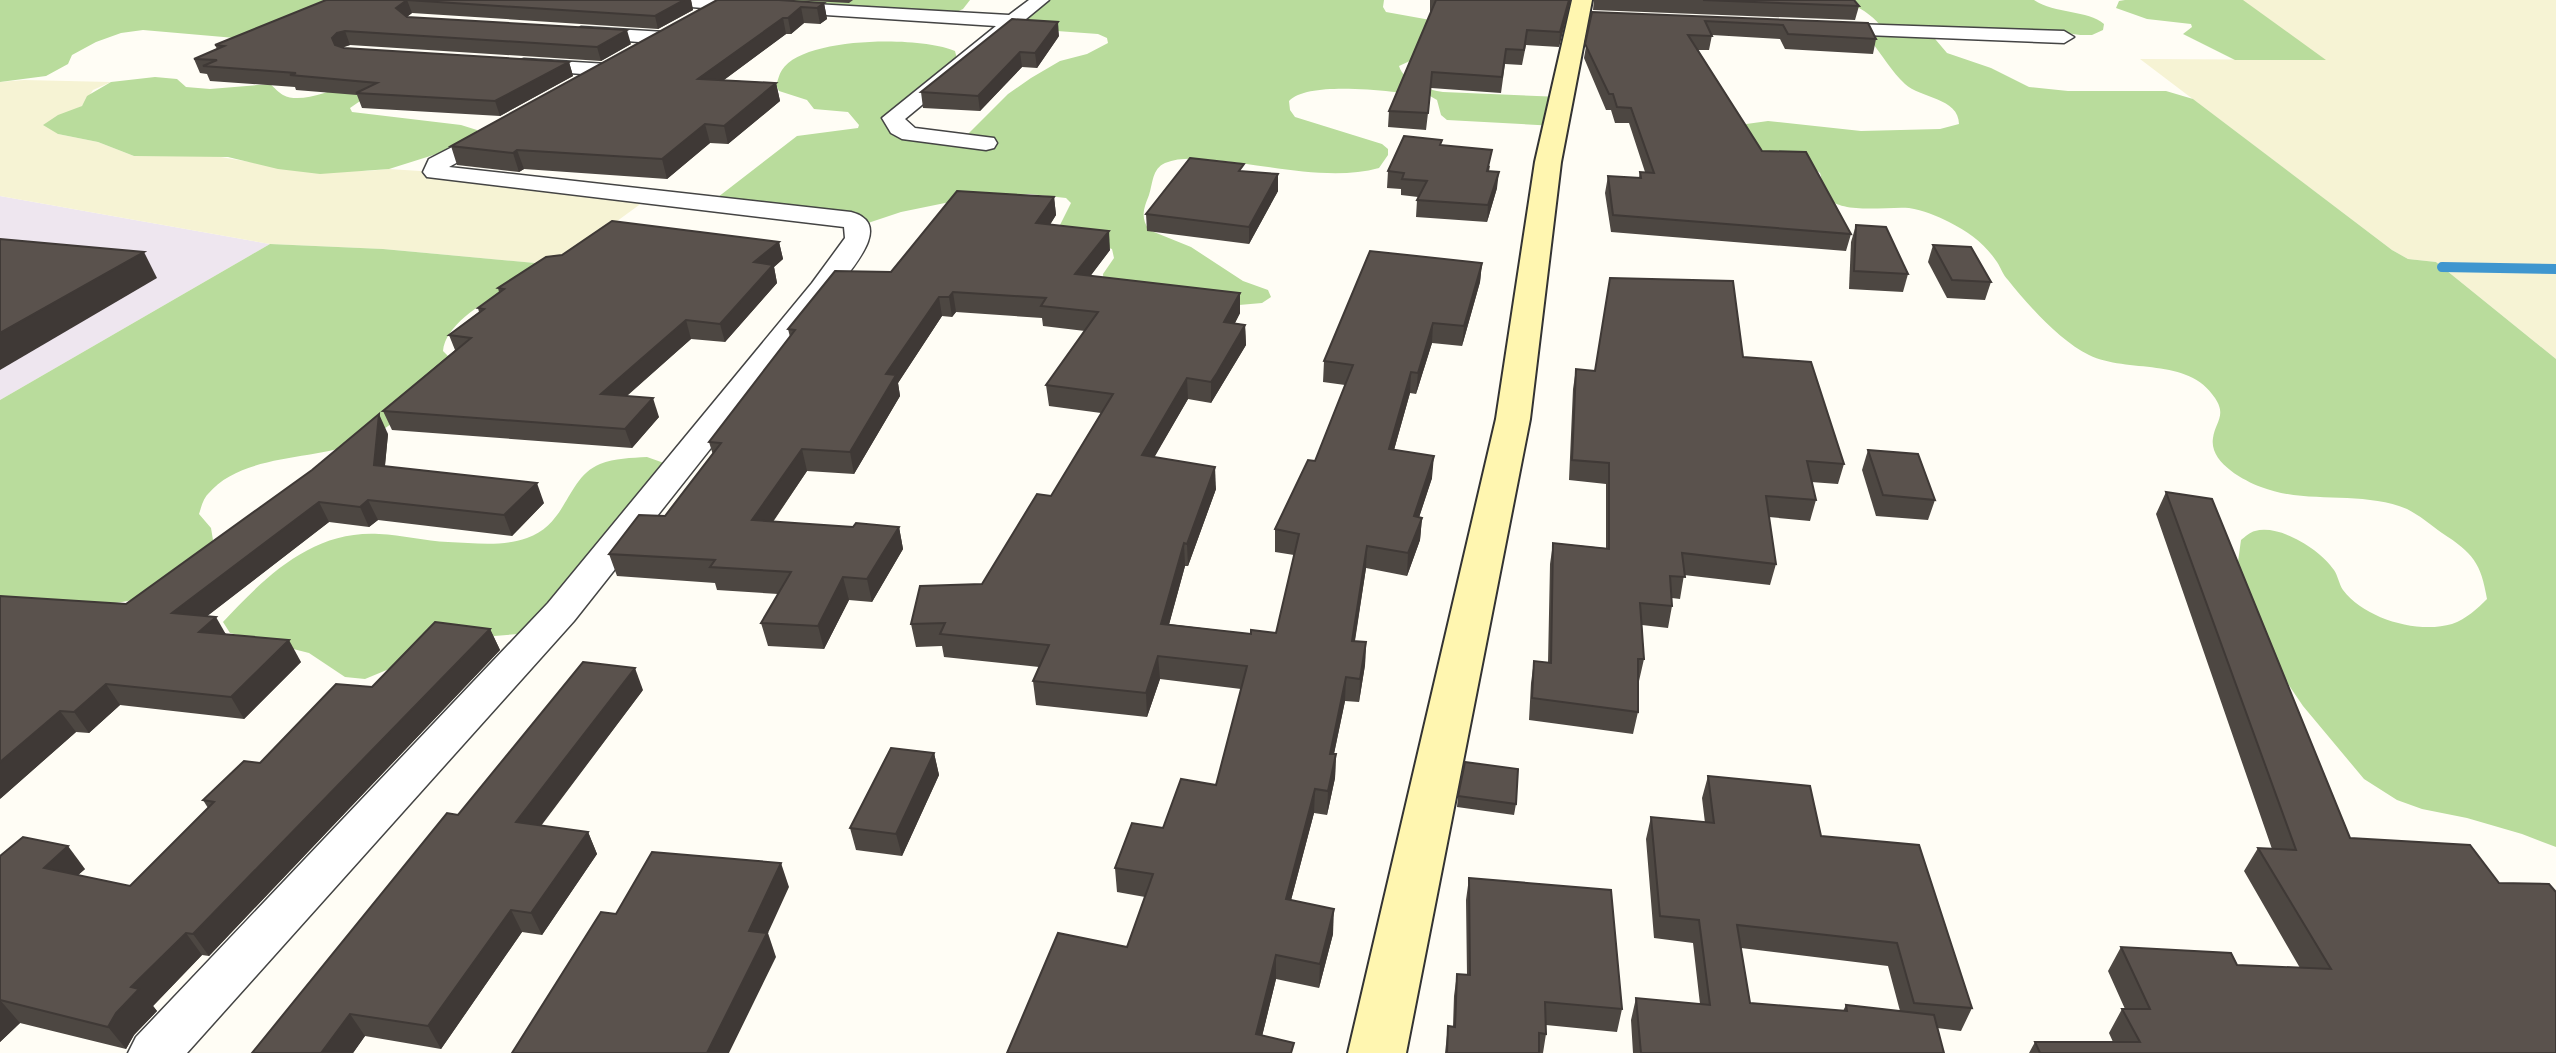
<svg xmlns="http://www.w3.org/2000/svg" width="2556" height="1053" font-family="Bitter,serif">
<rect width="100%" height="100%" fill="#fffdf5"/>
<polygon fill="#eee6ef" points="0,196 270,244 0,400"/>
<g fill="#f6f3d4">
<polygon points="2242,0 2556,0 2556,359 2436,262 2408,259 2392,250 2140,59 2325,60"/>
<polygon points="24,80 111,82 93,90 82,106 72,111 58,134 98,142 134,156 215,156 250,162 367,171 389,169 435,172 650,197 557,265 383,249 270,244 0,196 0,82"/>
</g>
<g fill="#b9dc9c">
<polygon points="0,0 343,0 361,39 328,53 235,38 143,30 121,33 96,42 72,55 68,64 46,76 0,82"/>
<polygon points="717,0 970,0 963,9 952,14"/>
<path d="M1040 0H1384L1383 7 1386 12 1436 21 1412 60 1399 66C1404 82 1428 90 1443 92L1562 97 1556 126 1447 120 1441 115 1437 100 1430 96C1399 93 1311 79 1289 101L1290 110 1295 117 1382 144 1388 149V155L1379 168C1329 182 1264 164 1213 160 1198 159 1180 157 1165 163 1152 169 1153 183 1149 195 1144 208 1140 217 1149 230L1191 247 1243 281 1268 290 1271 297 1262 303 1239 305 1104 286 1103 274 1114 258 1112 249 1066 235 1060 225 1071 203 1066 198 1030 194 998 196 945 203 901 212 859 226 709 204 797 136 858 128 859 125 848 112 814 109 807 100 779 91 776 85C778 81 779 74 782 70 803 36 922 36 955 51L957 59 893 118 899 128 966 136 1008 94 1031 78 1060 61 1087 54 1108 43 1107 38 1098 34 1016 28Z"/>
<path d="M1740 0H2034C2055 14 2088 10 2104 24L2103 30 2092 35H2080L2038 29 1930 33 1947 53 1991 68 2029 87 2068 91H2166L2193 99 2392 250 2408 259 2436 262 2556 359V847L2522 834 2467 818 2422 809 2397 800 2364 779 2303 706 2273 662 2237 569 2241 540C2245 537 2250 532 2255 531 2280 524 2321 550 2334 570 2338 576 2339 584 2343 590 2365 619 2418 634 2452 624 2466 619 2477 609 2487 599 2481 563 2473 553 2442 533 2431 525 2419 515 2407 509 2361 490 2307 505 2261 487 2243 480 2209 462 2213 438 2215 422 2227 416 2215 398 2188 356 2128 374 2089 355 2061 342 2027 304 2008 280 2003 275 2001 268 1997 262 1985 244 1969 232 1949 222 1937 216 1923 210 1909 208 1889 206 1841 215 1827 197 1821 190 1823 181 1820 173L1811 166 1747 147 1732 126 1768 121 1861 131 1940 129 1959 124C1959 98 1920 98 1905 84 1892 72 1882 55 1871 41L1875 34 1884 30C1875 18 1864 9 1850 4 1830 0 1765 1 1740 0Z"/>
<polygon points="2125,0 2243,0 2326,60 2235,60 2183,34 2192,27 2191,24 2147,19 2116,8 2119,1"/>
<path d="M155 77 177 79 186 87 210 89 270 84C274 87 279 93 283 95 300 104 329 91 345 86L363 99 350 108 352 112 461 125 477 130 479 134 443 152 389 169 320 174 278 169 228 157 134 156 98 142 58 134 43 125 58 115 82 106 87 96 111 82Z"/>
<path d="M270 244 383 249 557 265C526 280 446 313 443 351L461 369C429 393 396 426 360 442 314 461 242 453 208 494 203 499 201 508 199 514L211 528 213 540C202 558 173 587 153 594 112 610 44 606 0 605V400Z"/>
<path d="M647 457 678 468 543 632 444 640 394 667 365 679 345 677 309 653 230 633 223 622C265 577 312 530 379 534 402 535 425 541 448 542 474 543 502 547 527 538 568 524 566 478 600 464 615 458 631 458 647 457Z"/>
</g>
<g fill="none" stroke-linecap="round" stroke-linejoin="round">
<polyline stroke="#3f96cf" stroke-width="10" points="2442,267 2556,269"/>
<g stroke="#444" stroke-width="3">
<g id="street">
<polygon points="658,0 729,0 732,4 691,29 682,23 703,8 667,5"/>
<polygon points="1029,0 1049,0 905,119 915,128 994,138 997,143 994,148 986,150 902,139 891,133 882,118 996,26 779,12 770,7 779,2 1009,15"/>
<polygon points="1823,23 2064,31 2074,37 2064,43 1816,33 1814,29 1816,25"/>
<polygon points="581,27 665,32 675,38 665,44 574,37 571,33"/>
<polygon points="524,59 608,64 615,66 618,70 615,74 608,76 517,69 514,65 517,61"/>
<path d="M495 125 503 127 506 132 503 137 449 167 851 212C897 224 847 273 832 295L574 621 187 1053H128L136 1037 548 603 812 283 845 238 844 227 427 177 423 172 429 159Z"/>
</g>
</g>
<g stroke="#333" stroke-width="4">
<polygon id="secondary" points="1572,0 1592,0 1561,162 1530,419 1406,1053 1348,1053 1496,419 1535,162"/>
</g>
<use href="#street" fill="#fff" fill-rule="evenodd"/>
<use href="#secondary" fill="#fff6b0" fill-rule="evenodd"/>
</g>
<g fill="#4d4742" fill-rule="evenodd">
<polygon points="326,0 691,0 693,10 658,29 412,13 407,17 631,44 601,61 350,45 342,48 569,62 573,76 500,116 362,108 357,95 296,90 295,87 210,81 207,74 200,73 194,59 217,49 215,45"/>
<polygon points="717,0 824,3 827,19 820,24 804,23 791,34 786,34 724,80 776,83 780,101 728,144 710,143 667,179 524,169 519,172 457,165 451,146"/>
<polygon points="793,0 853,0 849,3"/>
<polygon points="1430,0 1571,0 1559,47 1526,45 1522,65 1505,64 1501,93 1431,88 1426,130 1388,127 1389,111 1431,13 1430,13"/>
<polygon points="1594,0 1854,0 1859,6 1855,20 1593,10"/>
<polygon points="1592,12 1868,23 1876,39 1873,54 1785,49 1780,39 1712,35 1709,50 1698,50 1762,151 1851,234 1846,251 1611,232 1605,193 1608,176 1639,178 1640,172 1645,172 1629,123 1615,123 1611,110 1606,110 1584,58"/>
<polygon points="1059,36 1037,68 1022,67 980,111 923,108 921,92"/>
<polygon points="1442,145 1490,166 1489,171 1497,188 1487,222 1416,217 1417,200 1418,197 1401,195 1401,189 1387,188 1388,171"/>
<polygon points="1244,171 1278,191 1249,244 1147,231 1146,214"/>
<polygon points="1054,197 1056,215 1050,225 1110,250 1090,276 1240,293 1240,313 1235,323 1245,325 1246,345 1211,403 1188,399 1154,457 1216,489 1188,566 1185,566 1169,624 1251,634 1276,633 1294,555 1275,552 1275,529 1315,461 1345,385 1323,382 1324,361 1482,263 1480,282 1462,346 1432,343 1416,394 1410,393 1394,450 1432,478 1419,517 1422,518 1420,540 1407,576 1366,568 1355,641 1366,642 1365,665 1359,702 1345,701 1334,754 1336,754 1335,778 1327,815 1314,813 1291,900 1333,934 1319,988 1276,979 1262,1036 1007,1053 1127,947 1145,897 1117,892 1115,868 1216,785 1241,689 1160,679 1147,717 1036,705 1033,681 1039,667 944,657 942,646 916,647 911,624 982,584 1051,496 1101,413 1049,406 1046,385 1085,331 1043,326 1042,318 956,312 952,317 942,316 898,383 900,396 854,474 807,471 773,522 853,527 899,527 903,549 872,602 849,600 824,649 768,646 761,623 778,594 717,590 715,583 617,576 609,554 665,516 713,455 709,442 790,337 788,329 891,272"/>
<polygon points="1856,225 1908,274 1903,292 1849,289 1851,242"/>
<polygon points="779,242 783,259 774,267 777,283 725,342 691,339 627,396 659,417 632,448 392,430 383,411 455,350 449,335 479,312 478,308 499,292 498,288"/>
<polygon points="1933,245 1991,282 1985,300 1947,298 1928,262"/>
<polygon points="1743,357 1844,464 1838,484 1811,482 1816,500 1810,521 1769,517 1776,564 1770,585 1684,575 1680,599 1672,598 1672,606 1668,628 1642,625 1644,659 1639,681 1638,681 1638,712 1633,734 1529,720 1531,683 1534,661 1548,663 1550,564 1553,543 1606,548 1606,484 1569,480 1573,389 1576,369 1595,371"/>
<polygon points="388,434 385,466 544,503 512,536 378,520 369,527 329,522 207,616 226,634 301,662 244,719 120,705 89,733 76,732 0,799 126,604"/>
<polygon points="1868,450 1935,500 1928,520 1876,516 1862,470"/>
<polygon points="2166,492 2350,838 2499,883 2556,1053 2029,1053 2035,1042 2113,1042 2109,1033 2122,1009 2125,1009 2108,971 2121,947 2237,965 2300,968 2244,871 2258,848 2272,849 2156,514"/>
<polygon points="490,629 500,650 209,956 202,955 153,1006 157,1011 134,1035 126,1049 20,1023 0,1042 0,856 85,869 78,875 130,886 208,808 203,800 260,763 372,687"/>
<polygon points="643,690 541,826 588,832 597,854 542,935 522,932 441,1049 365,1036 353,1053 252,1053 458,815"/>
<polygon points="934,753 939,775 902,856 856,850 850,828"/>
<path d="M1708 776 1821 836 1972 1008 1961 1031 1937 1028 1944 1053H1633L1631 1020 1636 998 1700 1004 1693 943 1654 938 1646 839 1651 817 1705 823 1702 798ZM1741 948 1888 966 1900 1011 1846 1005 1843 1011 1750 1003Z"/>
<polygon points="1458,796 1516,804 1514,815 1457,807"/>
<polygon points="1469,878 1622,1009 1617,1032 1546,1025 1546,1034 1543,1053 1445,1053 1448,1026 1453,1026 1454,996 1457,974 1467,975 1466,900"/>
</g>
<g fill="#3f3936">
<polygon points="407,0 412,13 401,21 396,8"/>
<polygon points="684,0 691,0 693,10 658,29 655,16"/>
<polygon points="1569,0 1571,0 1559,47 1560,32"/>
<polygon points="824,3 827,19 820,24 817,8"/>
<polygon points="801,7 804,23 791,34 788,18"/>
<polygon points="783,18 786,34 702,96 698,79"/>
<polygon points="1058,22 1059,36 1037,68 1035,53"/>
<polygon points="627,30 631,44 601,61 597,47"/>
<polygon points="345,31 350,45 342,47 338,52 332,38 337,33"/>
<polygon points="1020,52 1022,67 980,111 978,96"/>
<polygon points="569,62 573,76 500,116 495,101"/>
<polygon points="776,83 780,101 728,144 724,126"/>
<polygon points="705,124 710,143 667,179 662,159"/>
<polygon points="517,150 524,169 519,172 513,153"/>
<polygon points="1499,172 1497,188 1487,222 1488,205"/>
<polygon points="1278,174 1278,191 1249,244 1249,227"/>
<polygon points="1054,197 1056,215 1038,242 1036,223"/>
<polygon points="1109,231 1110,250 1077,294 1075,274"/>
<polygon points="779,242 783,259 774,267 777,283 725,342 720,324 754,262"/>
<polygon points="144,252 157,278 0,370 0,333"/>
<polygon points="1482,263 1480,282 1462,346 1464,326"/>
<polygon points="953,292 956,312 952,317 949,297"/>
<polygon points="1240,293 1240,313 1225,342 1224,322"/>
<polygon points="939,297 942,316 898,383 900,396 854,474 850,452 886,374"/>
<polygon points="686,320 691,339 607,413 601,394"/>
<polygon points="1433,323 1432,343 1416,394 1418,373"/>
<polygon points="1245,325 1246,345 1211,403 1211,382"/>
<polygon points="1411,372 1410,393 1388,471 1389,449"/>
<polygon points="1187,378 1188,399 1143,477 1142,455"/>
<polygon points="653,398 659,417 632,448 625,429"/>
<polygon points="379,414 388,434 383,484 374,465"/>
<polygon points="802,449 807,471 758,543 752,520"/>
<polygon points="1434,456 1432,478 1412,539 1414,516"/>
<polygon points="1215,467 1216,489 1188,566 1187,544"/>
<polygon points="537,483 544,503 512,536 504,515"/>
<polygon points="368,500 378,520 369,527 360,507"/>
<polygon points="319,502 329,522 184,634 172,613"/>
<polygon points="1422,518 1420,540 1407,576 1408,553"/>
<polygon points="899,527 903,549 872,602 867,579"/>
<polygon points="1184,543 1185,566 1163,647 1161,624"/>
<polygon points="1367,546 1366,568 1351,664 1352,641"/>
<polygon points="843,577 849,600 824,649 818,626"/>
<polygon points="216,617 228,638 199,632"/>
<polygon points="490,629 500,650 209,956 193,934"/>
<polygon points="289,640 301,662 244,719 231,697"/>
<polygon points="1366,642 1365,665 1359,702 1360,679"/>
<polygon points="1158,656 1160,679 1147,717 1146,693"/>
<polygon points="635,668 643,690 526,845 516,822"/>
<polygon points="1346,677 1345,701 1329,777 1330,754"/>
<polygon points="106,684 120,705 89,733 74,712"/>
<polygon points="60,711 76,732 0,799 0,762"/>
<polygon points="934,753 939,775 902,856 896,834"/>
<polygon points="1336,754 1335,778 1327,815 1328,791"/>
<polygon points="1315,789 1314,813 1285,923 1286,899"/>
<polygon points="588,832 597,854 542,935 531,913"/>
<polygon points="68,846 85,869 61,890 44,868"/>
<polygon points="781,863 789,887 768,933 776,957 729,1053 707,1053 749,931"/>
<polygon points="1334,909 1333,934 1319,988 1320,964"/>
<polygon points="511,910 522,932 441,1049 428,1026"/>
<polygon points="186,933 202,955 153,1006 157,1011 134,1035 126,1049 108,1027 131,987"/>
<polygon points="1276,955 1276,979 1258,1053 1256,1034"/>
<polygon points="0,1000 20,1023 0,1042"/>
<polygon points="350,1014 365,1036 353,1053 321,1053"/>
</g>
<g fill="#5a524d" stroke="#3f3936" stroke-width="2">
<polygon points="326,0 407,0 396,8 407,17 627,30 597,47 345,31 337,33 332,38 335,45 344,48 569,62 495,101 356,93 377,83 290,75 296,73 203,66 217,60 194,59 224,46 215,45"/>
<polygon points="407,0 684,0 655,16"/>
<polygon points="717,0 779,0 824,3 817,8 801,7 788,18 783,18 698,79 776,83 724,126 705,124 662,159 517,150 513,153 451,146"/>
<polygon points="1436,0 1569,0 1560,32 1527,30 1524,50 1506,49 1502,77 1432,72 1428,113 1389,111"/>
<polygon points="1703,0 1854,0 1859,6"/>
<polygon points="1592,12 1868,23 1876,39 1788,34 1783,25 1705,21 1712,36 1688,35 1762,151 1806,152 1851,234 1613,215 1608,176 1641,178 1640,172 1654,173 1631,108 1617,107 1613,94 1609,94 1585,44"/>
<polygon points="1012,19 1058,22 1035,53 1020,52 978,96 921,92"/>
<polygon points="1404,136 1442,140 1440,145 1492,150 1487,171 1499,172 1488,205 1417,200 1427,181 1402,179 1404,173 1388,171"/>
<polygon points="1190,158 1244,164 1239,171 1278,174 1249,227 1146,214"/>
<polygon points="957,191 1054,197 1036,223 1109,231 1075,274 1240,293 1224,322 1245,325 1217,373 1211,382 1187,378 1142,455 1215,467 1187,544 1184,543 1161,624 1251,634 1251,630 1276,633 1299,534 1275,529 1308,460 1315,461 1353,365 1324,361 1370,251 1482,263 1464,326 1433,323 1418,373 1411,372 1389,449 1434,456 1414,516 1422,518 1408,553 1367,546 1352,641 1366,642 1360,679 1346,677 1330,754 1336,754 1328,791 1315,789 1286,899 1334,909 1320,964 1276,955 1256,1034 1294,1043 1291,1053 1007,1053 1058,933 1127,947 1153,874 1115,868 1132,823 1163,828 1181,779 1216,785 1247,666 1158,656 1146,693 1033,681 1049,645 940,634 945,623 911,624 920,586 982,584 1037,494 1051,496 1113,394 1046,385 1098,312 1041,306 1046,298 953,292 949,297 939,297 886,374 896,375 850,452 802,449 752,520 853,527 856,523 899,527 867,579 843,577 818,626 761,623 791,572 710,567 715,560 609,554 639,515 665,516 721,443 709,442 795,330 788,329 835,271 891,272"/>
<polygon points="612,221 779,242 754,262 773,265 720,324 686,320 601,394 653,398 625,429 383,411 471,338 449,335 484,309 478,308 504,289 498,288 546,257 562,255"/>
<polygon points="1856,225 1886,227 1908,274 1854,271"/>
<polygon points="0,239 144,252 0,333"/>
<polygon points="1933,245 1971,247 1991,282 1952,280"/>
<polygon points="1610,278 1733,281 1743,357 1811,362 1844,464 1807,461 1816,500 1766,496 1776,564 1682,553 1685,577 1670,576 1672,606 1640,603 1644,659 1638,659 1638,712 1532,698 1534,661 1551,663 1553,543 1609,549 1609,463 1572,460 1576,369 1595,371"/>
<polygon points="379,414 374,465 537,483 504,515 368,500 360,507 319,502 172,613 216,617 199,632 289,640 231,697 106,684 74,712 60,711 0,762 0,596 126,604 312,470"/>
<polygon points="1868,450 1918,454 1935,500 1883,495"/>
<polygon points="2166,492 2212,499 2350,838 2470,845 2499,883 2549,884 2556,892 2556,1053 2040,1053 2035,1042 2140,1042 2122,1009 2150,1009 2121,947 2231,953 2237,965 2331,969 2258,848 2296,850"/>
<polygon points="435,622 490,629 193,934 186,933 131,987 139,989 116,1013 108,1027 0,1000 0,856 23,837 68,846 44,868 130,886 214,802 203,800 244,761 260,763 336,684 372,687"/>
<polygon points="583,662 635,668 516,822 588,832 531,913 511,910 428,1026 350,1014 321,1053 252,1053 447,813 458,815"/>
<polygon points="891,748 934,753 896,834 850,828"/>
<polygon points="1465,762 1518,769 1516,804 1458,796"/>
<polygon points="1708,776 1810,786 1821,836 1919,845 1972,1008 1914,1003 1897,943 1737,925 1750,1003 1847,1011 1846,1005 1934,1015 1944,1053 1641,1053 1636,998 1710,1005 1699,920 1660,916 1651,817 1714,823"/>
<polygon points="652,852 781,863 749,931 767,933 707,1053 512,1053 601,912 616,914"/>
<polygon points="1469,878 1611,890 1622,1009 1545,1002 1546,1034 1539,1033 1539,1053 1447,1053 1448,1026 1455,1027 1457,974 1470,975"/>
</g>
</svg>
